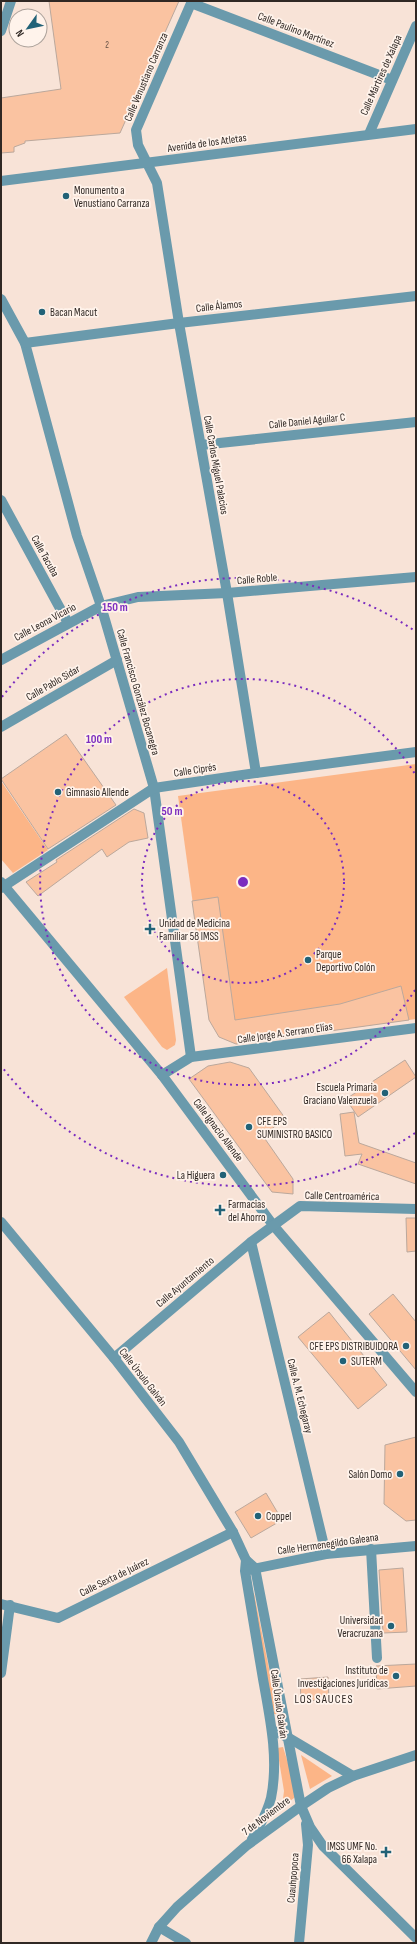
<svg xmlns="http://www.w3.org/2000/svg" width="417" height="1944" font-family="'Sofia Sans Condensed',sans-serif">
<rect width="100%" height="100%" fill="#f8e3d7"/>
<g fill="#fcb587">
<polygon points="416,764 416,1019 236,1044 209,1020 178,796"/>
<polygon points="1,781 48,850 13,873 1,859"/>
<polygon points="167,968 176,1040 175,1045 167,1050 162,1047 124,997"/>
<polygon points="254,1593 278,1714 274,1714 250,1594"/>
<polygon points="283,1747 298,1795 282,1807 284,1791 277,1748"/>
<polygon points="301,1755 332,1776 310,1789"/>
</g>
<g fill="#fac3a1" stroke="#bba89c">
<polygon points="49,1 179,1 120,133 25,141 25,143 14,147 14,152 1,153 1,98 61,89"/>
<polygon points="66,734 116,805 48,849 1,779"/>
<polygon points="134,809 144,813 148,838 129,842 107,857 102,849 38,896 26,882 57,862 56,860"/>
<polygon points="218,897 235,1020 340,1004 401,986 409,1020 236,1044 219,1037 209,1020 192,901"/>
<polygon points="405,1060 416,1077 358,1117 346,1099"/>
<polygon points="230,1062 249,1068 285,1118 263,1136 293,1179 293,1194 272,1192 189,1079 208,1066"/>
<polygon points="354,1112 359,1143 416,1163 416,1184 358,1164 362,1154 345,1156 340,1114"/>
<polygon points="406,1218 416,1218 416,1251 407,1252"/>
<polygon points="393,1294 416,1322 416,1370 369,1314"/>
<polygon points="329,1312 387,1385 358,1409 298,1337"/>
<polygon points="416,1437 416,1520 406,1521 384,1504 385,1445"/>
<polygon points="266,1493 282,1520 251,1538 235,1512"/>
<polygon points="403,1568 407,1632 383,1633 379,1570"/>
<polygon points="416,1664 416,1686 377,1689 376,1666"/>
<polygon points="328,1677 329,1700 301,1701 300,1679"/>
</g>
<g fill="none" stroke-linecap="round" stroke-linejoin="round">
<g stroke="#6a9aac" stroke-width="10">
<polyline points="192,1 136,130 138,145 157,183 179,323 227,593 256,773"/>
<polyline points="191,3 392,80"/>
<polyline points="1,31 11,1"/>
<polyline points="369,134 416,26"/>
<polyline points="1,181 416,129"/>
<polyline points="1,299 25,343 77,536 101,606 154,788 191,1057"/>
<polyline points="25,343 179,323 416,296"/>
<polyline points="201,445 416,422"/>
<polyline points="1,500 68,623"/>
<polyline points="1,660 101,606 138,597 227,593 416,577"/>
<polyline points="1,727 117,660"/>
<polyline points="1,882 162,1075 273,1225 416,1392"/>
<polyline points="1,888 154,788 256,773 416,752"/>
<polyline points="162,1075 191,1057 416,1028"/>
<polyline points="1,1222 114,1358 179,1442 233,1532 246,1560 255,1568 301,1806 310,1827 323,1846 416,1938"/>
<polyline points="251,1242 326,1554"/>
<polyline points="114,1358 251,1242 300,1206 416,1209"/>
<polyline points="371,1549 377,1658"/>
<path d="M246 1560 245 1571C251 1607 257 1643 263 1679 270 1718 279 1759 271 1798 267 1813 260 1826 252 1839"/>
<polyline points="248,1570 326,1554 416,1546"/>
<polyline points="1,1604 58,1618 233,1532"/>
<polyline points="1,1673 10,1605"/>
<polyline points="272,1730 289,1738 353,1776"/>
<polyline points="159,1927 186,1943"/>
<polyline points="151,1943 159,1927 177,1907 246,1846 301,1806 328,1788 353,1776 416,1755"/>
<polyline points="299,1943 308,1845 306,1824"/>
</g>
</g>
<g fill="none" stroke="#7b2cbf" stroke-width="2" stroke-dasharray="2 4">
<circle cx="243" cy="882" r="101"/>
<path d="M415 990A203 203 0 1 1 415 774"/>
<path d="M415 1133A304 304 0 0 1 2 1067M2 697A304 304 0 0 1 415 631"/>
</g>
<g fill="#226277" stroke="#fff3eb" stroke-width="1.5">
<circle cx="66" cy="196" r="4"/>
<circle cx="42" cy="312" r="4"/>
<circle cx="58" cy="792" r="4"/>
<path d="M148 923h4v4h4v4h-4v4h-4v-4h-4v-4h4z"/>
<circle cx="308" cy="960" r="4"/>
<circle cx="385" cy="1093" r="4"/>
<circle cx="249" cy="1127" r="4"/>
<circle cx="223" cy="1175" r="4"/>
<path d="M218 1204h4v4h4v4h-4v4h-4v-4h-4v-4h4z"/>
<circle cx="406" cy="1346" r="4"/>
<circle cx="343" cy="1361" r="4"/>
<circle cx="400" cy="1474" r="4"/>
<circle cx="258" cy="1516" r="4"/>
<circle cx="391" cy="1626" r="4"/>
<circle cx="396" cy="1676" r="4"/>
<path d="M384 1846h4v4h4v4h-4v4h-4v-4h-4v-4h4z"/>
</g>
<g text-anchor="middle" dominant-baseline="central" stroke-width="3.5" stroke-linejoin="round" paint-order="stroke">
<g font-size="9" fill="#624f43">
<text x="107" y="45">2</text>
</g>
<g font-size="11" fill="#302824" stroke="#fff3eb">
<text transform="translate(296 30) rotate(21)">Calle Paulino Martínez</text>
<text transform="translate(381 75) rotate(-66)">Calle Mártires de Xalapa</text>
<text transform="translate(146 77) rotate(-67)">Calle Venustiano Carranza</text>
<text transform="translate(207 143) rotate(-8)">Avenida de los Atletas</text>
<text transform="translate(219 306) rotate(-6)">Calle Álamos</text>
<text transform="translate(307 421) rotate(-6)">Calle Daniel Aguilar C</text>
<text transform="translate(216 465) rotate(80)">Calle Carlos Miguel Palacios</text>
<text transform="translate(45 556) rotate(61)">Calle Tacuba</text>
<text transform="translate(257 579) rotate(-5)">Calle Roble</text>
<text transform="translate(45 622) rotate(-28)">Calle Leona Vicario</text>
<text transform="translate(53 683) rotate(-30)">Calle Pablo Sidar</text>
<text transform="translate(138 692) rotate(74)">Calle Francisco González Bocanegra</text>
<text transform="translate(195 770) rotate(-9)">Calle Ciprés</text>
<text transform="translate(285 1033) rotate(-8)">Calle Jorge A. Serrano Elías</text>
<text transform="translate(218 1130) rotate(53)">Calle Ignacio Allende</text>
<text transform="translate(342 1196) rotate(1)">Calle Centroamérica</text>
<text transform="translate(185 1282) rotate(-40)">Calle Ayuntamiento</text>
<text transform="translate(143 1377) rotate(52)">Calle Úrsulo Galván</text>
<text transform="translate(300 1396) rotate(76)">Calle A. M. Echegaray</text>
<text transform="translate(328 1544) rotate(-8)">Calle Hermenegildo Galeana</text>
<text transform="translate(114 1577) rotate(-26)">Calle Sexta de Juárez</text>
<text transform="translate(279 1704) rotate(82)">Calle Úrsulo Galván</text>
<text transform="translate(266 1816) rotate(-37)">7 de Noviembre</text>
<text transform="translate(293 1878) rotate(-85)">Cuauhpopoca</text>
</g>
<g font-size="11" fill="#302824" stroke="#fff3eb" text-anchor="start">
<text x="74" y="190">Monumento a<tspan x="74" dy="13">Venustiano Carranza</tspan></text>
<text x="50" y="312">Bacan Macut</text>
<text x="66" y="792">Gimnasio Allende</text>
<text x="159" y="923">Unidad de Medicina<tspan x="159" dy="13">Familiar 58 IMSS</tspan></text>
<text x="316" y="954">Parque<tspan x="316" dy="13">Deportivo Colón</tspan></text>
<text x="377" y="1087" text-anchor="end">Escuela Primaria<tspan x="377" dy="13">Graciano Valenzuela</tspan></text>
<text x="257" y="1121">CFE EPS<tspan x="257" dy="13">SUMINISTRO BASICO</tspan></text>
<text x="215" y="1175" text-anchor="end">La Higuera</text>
<text x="228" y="1204">Farmacias<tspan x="228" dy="13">del Ahorro</tspan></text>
<text x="398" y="1346" text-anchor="end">CFE EPS DISTRIBUIDORA</text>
<text x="351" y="1361">SUTERM</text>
<text x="392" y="1474" text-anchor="end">Salón Domo</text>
<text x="266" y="1516">Coppel</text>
<text x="383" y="1620" text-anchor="end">Universidad<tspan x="383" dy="13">Veracruzana</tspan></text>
<text x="388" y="1670" text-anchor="end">Instituto de<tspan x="388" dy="13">Investigaciones Jurídicas</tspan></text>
<text x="377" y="1846" text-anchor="end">IMSS UMF No.<tspan x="377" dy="13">66 Xalapa</tspan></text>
</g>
<g font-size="12" letter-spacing="1" fill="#302824" stroke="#fff3eb">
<text x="324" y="1699">LOS SAUCES</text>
</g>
</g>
<circle cx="243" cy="882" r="6" fill="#7b2cbf" stroke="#fff3eb" stroke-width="2"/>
<g font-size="12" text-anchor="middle" font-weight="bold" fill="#7b2cbf" stroke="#fff3eb" stroke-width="3.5" stroke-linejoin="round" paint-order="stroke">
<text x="115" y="611">150 m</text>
<text x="99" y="743">100 m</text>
<text x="172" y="815">50 m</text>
</g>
<rect width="417" height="1944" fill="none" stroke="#302824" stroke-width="4"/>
<g transform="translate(28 28) rotate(237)"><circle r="19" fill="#fff3eb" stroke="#aca29b"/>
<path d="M0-3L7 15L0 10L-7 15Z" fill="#226277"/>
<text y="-6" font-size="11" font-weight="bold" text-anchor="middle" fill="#302824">N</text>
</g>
</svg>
